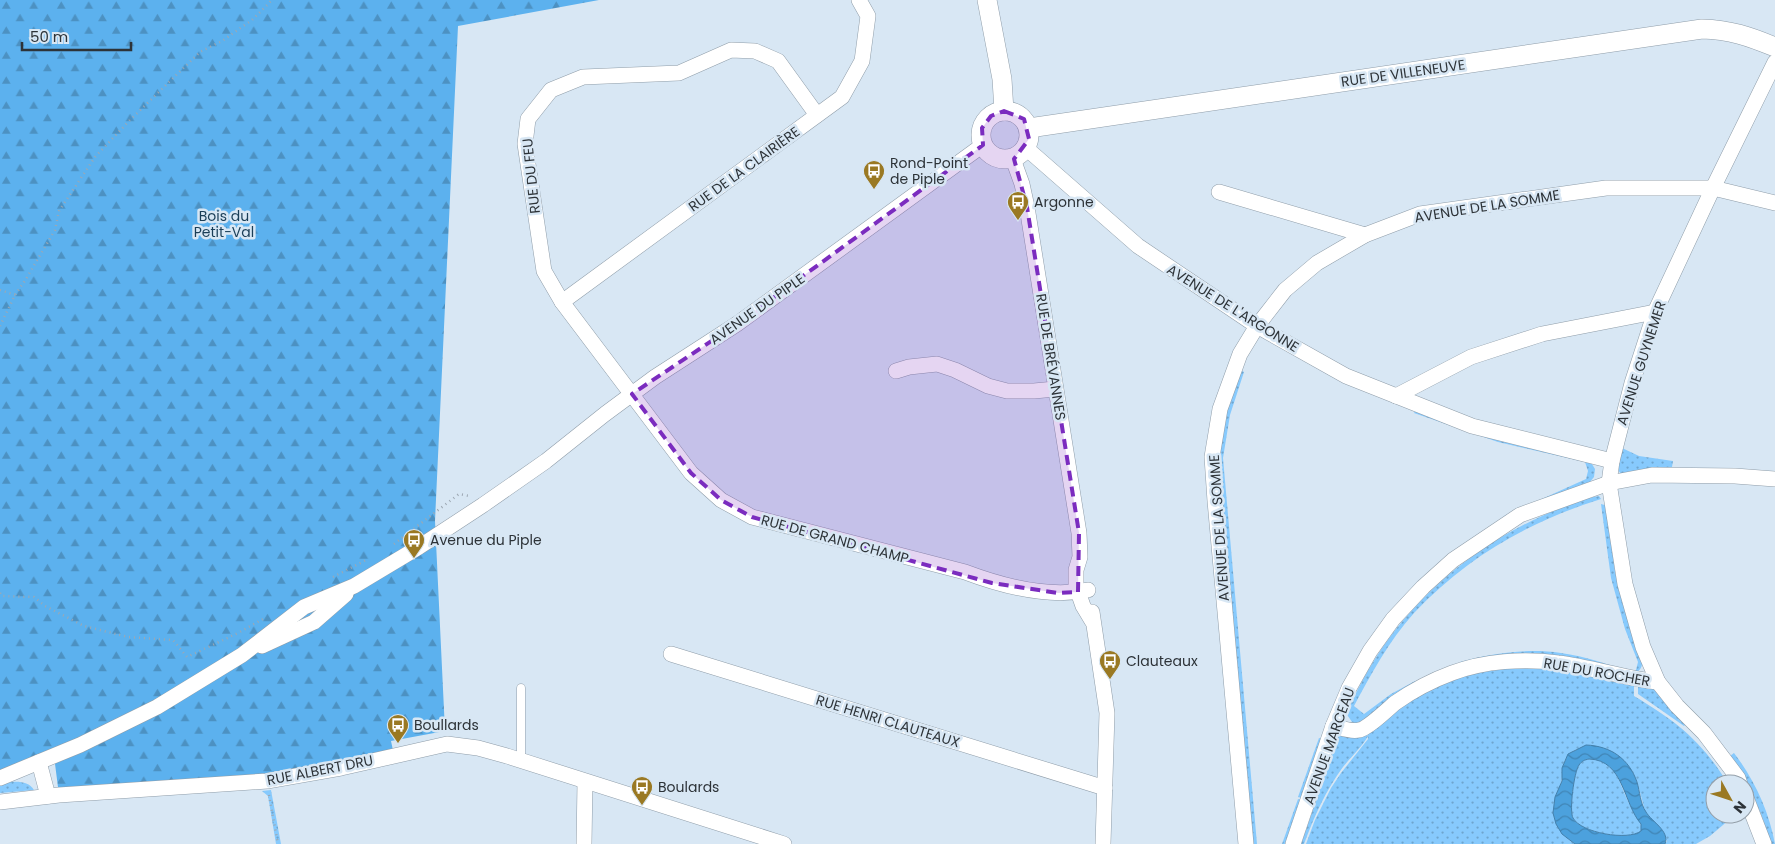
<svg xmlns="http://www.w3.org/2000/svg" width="1775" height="844" font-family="Poppins,sans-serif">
<defs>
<pattern id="grass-dots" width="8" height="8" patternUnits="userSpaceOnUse" patternTransform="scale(1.25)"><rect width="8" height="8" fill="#87cafd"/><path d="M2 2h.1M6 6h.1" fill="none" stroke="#6fa5ce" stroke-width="1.8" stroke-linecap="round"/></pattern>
<pattern id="forest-firs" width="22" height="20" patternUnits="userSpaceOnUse" patternTransform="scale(1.25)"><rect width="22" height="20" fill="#5cb1ee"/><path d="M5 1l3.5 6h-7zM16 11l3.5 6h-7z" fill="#4c91c2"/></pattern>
<pattern id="water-waves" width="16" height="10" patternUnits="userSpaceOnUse" patternTransform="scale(1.25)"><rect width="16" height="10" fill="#4ca1dd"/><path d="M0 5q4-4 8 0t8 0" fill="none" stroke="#4084b4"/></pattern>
</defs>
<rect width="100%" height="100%" fill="#d8e7f4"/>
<g fill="url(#grass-dots)">
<polygon points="1240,370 1244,372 1230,415 1223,458 1257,844 1253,844 1221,482 1221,445 1227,408"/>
<polygon points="1415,411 1590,461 1595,469 1594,477 1589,483 1505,519 1504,516 1586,479 1588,471 1585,462 1498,442 1414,413"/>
<polygon points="1622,448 1639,456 1673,461 1672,467 1621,474 1618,470"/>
<path d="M1599 496 1601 499 1598 500C1526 523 1466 558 1414 613 1389 641 1371 674 1354 706L1364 714 1391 694 1415 681 1418 685 1362 726 1352 722 1346 713C1355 695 1364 676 1375 659 1414 597 1475 546 1542 516 1560 508 1579 499 1599 496Z"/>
<path d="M1601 504 1608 506 1615 572 1642 660C1643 667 1640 670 1635 674L1584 663 1465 666 1460 662C1492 653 1528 648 1561 653 1585 656 1609 665 1632 672L1636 670 1638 662 1625 629 1611 578Z"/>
<path d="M1536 665 1634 683V696C1676 721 1702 741 1728 784H1715V814H1736L1710 836 1696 844H1665L1667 841 1645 811 1637 781 1632 771 1577 749C1559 760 1565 766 1561 782 1560 787 1557 792 1556 797 1550 817 1558 833 1575 844H1306L1315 820 1331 788 1341 773 1368 739 1367 731 1394 708 1459 675Z"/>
<polygon points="1638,683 1653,688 1686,724 1684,726 1638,694"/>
<path d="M1340 732H1365L1368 736C1362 747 1351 757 1343 767 1326 790 1314 817 1304 844H1301Z"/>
<polygon points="1319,738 1323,739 1302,798 1298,797"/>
<path d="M1734 753C1754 779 1769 811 1775 844H1770C1763 811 1748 784 1730 756Z"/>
<path d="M1589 759C1615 760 1618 779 1627 799 1631 810 1643 819 1641 831 1628 841 1581 833 1573 818 1569 811 1574 772 1579 765 1582 761 1584 760 1589 759Z"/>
<path d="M10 782C20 781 29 782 34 790L0 793V785Z"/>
<polygon points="271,790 281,844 276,844 268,796 262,791"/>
<polygon points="1298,799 1302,800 1287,844 1282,844"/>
</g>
<polygon fill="url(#forest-firs)" points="0,0 599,0 458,26 435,521 445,731 391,741 394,755 341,768 59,795 54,756 0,778"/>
<path fill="url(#water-waves)" stroke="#4380ac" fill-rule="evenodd" d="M1586 745C1611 746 1629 759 1637 782 1640 792 1640 803 1646 812 1652 822 1670 831 1665 844H1575L1562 834 1556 824 1553 813 1555 797 1562 781V768L1568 754ZM1589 759C1624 760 1623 803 1641 824V831C1628 841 1581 833 1573 818 1569 811 1574 772 1579 765 1582 761 1584 760 1589 759Z"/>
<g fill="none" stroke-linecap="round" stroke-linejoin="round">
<g stroke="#8f9da9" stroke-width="9">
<polyline id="service" points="521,761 521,688"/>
</g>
<g stroke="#8f9da9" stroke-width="16">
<g id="minor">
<path d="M817 115 778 61 755 51 731 50 679 73 583 77 551 90 528 119 525 144 544 271 562 302 691 473 721 500 752 517 965 572C1002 586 1049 598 1088 590"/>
<polyline points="1026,148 1138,246 1257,326 1346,376 1472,426 1612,461"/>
<polyline points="1013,159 1022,184 1027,207 1079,533 1080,557 1076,570 1076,586 1083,606 1092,621"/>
<polyline points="1219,192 1365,235"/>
<polyline points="562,302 842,97 862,61 868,16 859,0"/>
<polyline points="896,371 909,367 937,364 955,370 988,386 1007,391 1034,391 1055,389"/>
<polyline points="1396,396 1471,357 1542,334 1655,312"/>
<polyline points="1092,612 1107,713 1103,844"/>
<polyline points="262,646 314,622 346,594"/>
<polyline points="671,654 1105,788"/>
<path d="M1333 726C1342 728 1350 732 1359 730 1367 729 1388 709 1395 703 1412 691 1433 680 1452 673 1484 661 1524 658 1558 663 1591 667 1624 678 1658 682"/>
<polyline points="39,762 48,796"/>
<polyline points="0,778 80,745 157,707 242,655 304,607 354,586 419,547 483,505 546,461 605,414 655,377 737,324 983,145"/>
<polyline points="1740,784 1738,778 1704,733 1677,706 1658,682 1643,647 1625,584 1609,483 1612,461 1632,383 1655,312 1713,188 1775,62"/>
<polyline points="1745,795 1764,844"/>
<polyline points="0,802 59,795 267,781 341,768 447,744 478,748 507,756 784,844"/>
<polyline points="584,844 585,782"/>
<polyline points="1246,844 1215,501 1212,457 1220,409 1240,354 1257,326 1285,290 1317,263 1365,235 1420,214 1606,188 1713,188 1775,203"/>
<polyline points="1293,844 1333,726 1349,688 1370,651 1393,619 1423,587 1453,560 1520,515 1609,483 1652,475 1735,476 1775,479"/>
</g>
</g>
<g stroke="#8f9da9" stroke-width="20">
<g id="tertiary">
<polyline points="987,0 1002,79 1004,111"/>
<circle cx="1005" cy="135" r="24"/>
<path d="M1029 128 1702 29C1731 30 1748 36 1775 47"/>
</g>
</g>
<g stroke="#9da8b3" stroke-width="2.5" stroke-dasharray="1 4" stroke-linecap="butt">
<polyline points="0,290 15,295"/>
<polyline points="0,326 15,295 26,279 55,230 59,211 95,157 130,120 200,52 222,41 252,20 272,0"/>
<polyline points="394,544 459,494 469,496"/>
<polyline points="333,577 368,559"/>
<polyline points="0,593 2,596 34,597 45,606 84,626 128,637 173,640 187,657 238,633 263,619"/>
<polyline points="269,795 278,844"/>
</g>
<use href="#service" stroke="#fff" stroke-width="8"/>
<use href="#minor" stroke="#fff" stroke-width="15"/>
<use href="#tertiary" stroke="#fff" stroke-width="19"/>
</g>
<path fill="#7b2cbf" fill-opacity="0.2" stroke="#7b2cbf" stroke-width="4" stroke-dasharray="10 6" stroke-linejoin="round" d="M1004 111 1024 119 1029 139 1014 159 1027 207 1079 533 1078 592 1058 593 992 583 752 517 721 500 691 473 632 394 737 324 983 145 982 128 991 116Z"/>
<defs>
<g id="bus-pin" transform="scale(1.125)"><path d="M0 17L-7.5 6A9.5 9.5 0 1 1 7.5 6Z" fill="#9a7923" stroke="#d8e7f4"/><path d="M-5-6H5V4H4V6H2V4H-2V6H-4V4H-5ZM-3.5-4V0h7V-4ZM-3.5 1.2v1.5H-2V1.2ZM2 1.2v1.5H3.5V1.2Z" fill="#fff"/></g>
</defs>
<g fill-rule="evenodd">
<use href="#bus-pin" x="874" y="171"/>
<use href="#bus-pin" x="1018" y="202"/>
<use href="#bus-pin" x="414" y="540"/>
<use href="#bus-pin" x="1110" y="661"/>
<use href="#bus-pin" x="398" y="725"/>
<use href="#bus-pin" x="642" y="787"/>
</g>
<g text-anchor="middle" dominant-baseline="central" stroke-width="5" stroke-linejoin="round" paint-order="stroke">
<g font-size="14" fill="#2d3338" stroke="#d8e7f4">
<text transform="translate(1403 73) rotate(-8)">RUE DE VILLENEUVE</text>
<text transform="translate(744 169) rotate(-36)">RUE DE LA CLAIRIÈRE</text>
<text transform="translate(531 176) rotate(-96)">RUE DU FEU</text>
<text transform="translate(1487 206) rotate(-9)">AVENUE DE LA SOMME</text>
<text transform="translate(1233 308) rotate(32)">AVENUE DE L'ARGONNE</text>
<text transform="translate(757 309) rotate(-35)">AVENUE DU PIPLE</text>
<text transform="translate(1051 357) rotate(81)">RUE DE BRÉVANNES</text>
<text transform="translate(1641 363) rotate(-72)">AVENUE GUYNEMER</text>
<text transform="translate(1219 528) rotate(-94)">AVENUE DE LA SOMME</text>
<text transform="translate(835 539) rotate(15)">RUE DE GRAND CHAMP</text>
<text transform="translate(1597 672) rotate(10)">RUE DU ROCHER</text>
<text transform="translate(888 721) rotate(17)">RUE HENRI CLAUTEAUX</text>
<text transform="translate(1329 746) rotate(-70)">AVENUE MARCEAU</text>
<text transform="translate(320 770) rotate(-11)">RUE ALBERT DRU</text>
</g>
<g font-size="14" fill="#2d3338" stroke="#d8e7f4" text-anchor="start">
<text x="890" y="163">Rond-Point<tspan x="890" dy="16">de Piple</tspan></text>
<text x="1034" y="202">Argonne</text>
<text x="430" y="540">Avenue du Piple</text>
<text x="1126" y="661">Clauteaux</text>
<text x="414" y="725">Boullards</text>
<text x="658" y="787">Boulards</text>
</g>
<g font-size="14" fill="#1a3e57" stroke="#d8e7f4">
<text x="224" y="216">Bois du<tspan x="224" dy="16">Petit-Val</tspan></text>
</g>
</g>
<g transform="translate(1730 799) rotate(130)"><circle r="24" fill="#d8e7f4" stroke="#949fa9"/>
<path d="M0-4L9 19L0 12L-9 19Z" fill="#9a7923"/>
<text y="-8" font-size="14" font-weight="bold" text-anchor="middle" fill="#2d3338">N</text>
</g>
<path d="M22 42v8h109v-8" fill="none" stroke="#2d3338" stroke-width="2.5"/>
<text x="30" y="42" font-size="15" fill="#2d3338" stroke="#d8e7f4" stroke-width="4" paint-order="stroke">50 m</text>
</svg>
